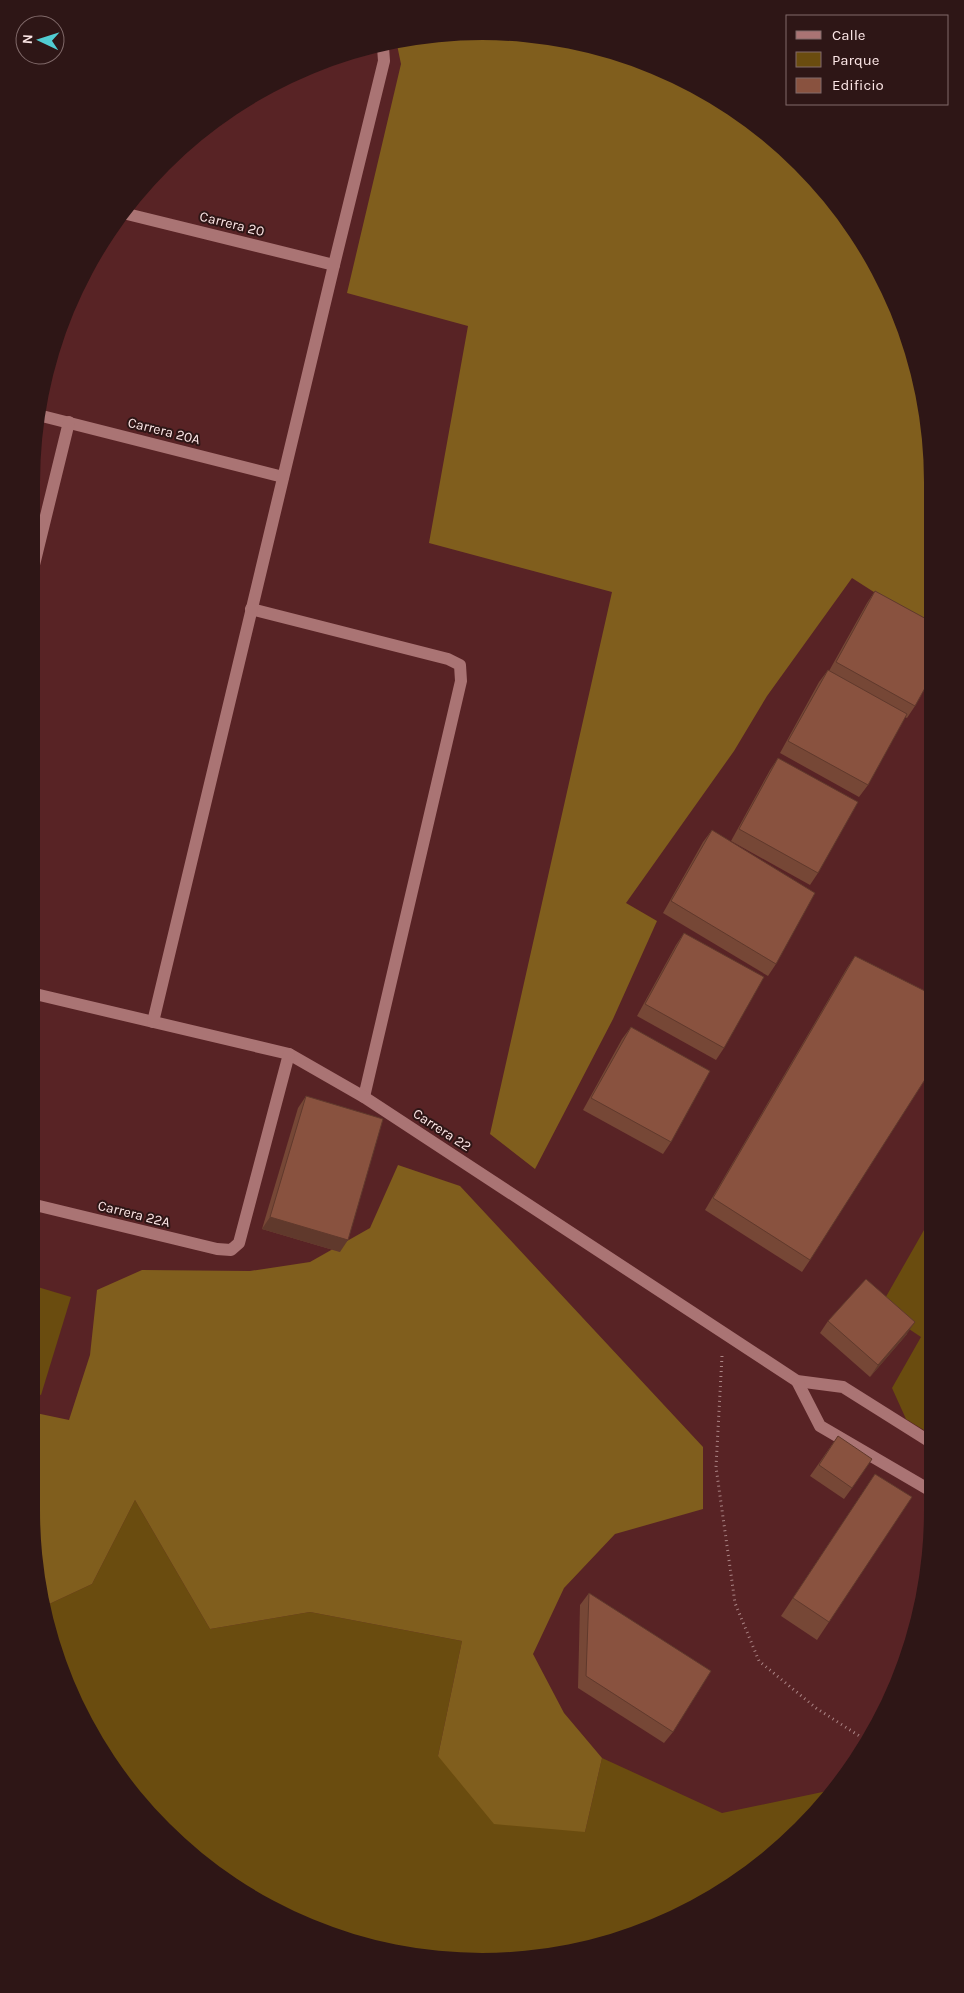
<svg xmlns="http://www.w3.org/2000/svg" width="964" height="1993" font-family="Karla,sans-serif">
<rect width="100%" height="100%" fill="#582325"/>
<g fill="#6a4c0f">
<polygon points="932,1216 932,1435 906,1419 892,1388 921,1337 879,1309"/>
<polygon points="31,1285 71,1297 41,1395 31,1392"/>
<polygon points="135,1500 210,1629 310,1612 462,1641 438,1756 585,1832 602,1758 722,1813 832,1790 821,1808 756,1869 682,1915 541,1958 394,1953 256,1901 185,1850 125,1786 55,1656 47,1605 92,1584"/>
</g>
<g fill="#805e1d">
<polygon points="482,31 570,40 655,66 757,125 840,208 899,310 929,423 930,628 852,578 767,696 734,751 626,903 657,921 613,1019 535,1169 490,1134 612,592 429,543 468,326 347,293 401,64 396,40"/>
<polygon points="398,1165 460,1186 703,1447 703,1509 615,1534 564,1588 533,1654 564,1713 602,1758 585,1832 494,1824 438,1756 462,1641 310,1612 210,1629 135,1500 92,1584 47,1605 31,1511 31,1412 69,1420 90,1355 97,1290 142,1270 250,1271 310,1262 370,1228"/>
</g>
<g fill="none" stroke-linecap="round" stroke-linejoin="round">
<polyline stroke="#ab8586" stroke-width="3" stroke-dasharray="1 4" stroke-linecap="butt" points="722,1356 716,1467 735,1603 759,1661 816,1708 864,1739"/>
<g stroke="#aa7474" stroke-width="12">
<polyline points="123,213 334,265"/>
<polyline points="38,415 283,477"/>
<polyline points="31,577 69,422"/>
<polyline points="251,609 448,659 460,665 461,681 364,1097"/>
<polyline points="31,993 289,1054 364,1097 797,1381 843,1387 932,1443"/>
<polyline points="153,1022 334,265 384,61 383,47 379,45"/>
<polyline points="31,1204 217,1249 231,1250 239,1243 289,1054"/>
<polyline points="797,1381 820,1426 933,1492"/>
</g>
</g>
<g fill="#764736">
<polygon points="875,591 915,706 907,718 905,717 868,785 859,797 780,753 819,682 828,670 829,671 867,603"/>
<polygon points="778,758 818,873 810,885 731,841 770,770"/>
<polygon points="712,830 776,964 768,976 663,913 703,842"/>
<polygon points="684,933 724,1048 716,1060 637,1016 676,945"/>
<polygon points="855,956 810,1260 802,1272 705,1210 847,968"/>
<polygon points="631,1027 671,1142 663,1154 583,1110 622,1039"/>
<polygon points="306,1096 340,1252 262,1229 298,1108"/>
<polygon points="828,1321 907,1334 870,1377 820,1333"/>
<polygon points="838,1436 852,1488 844,1499 810,1476"/>
<polygon points="875,1474 829,1622 817,1640 781,1616"/>
<polygon points="589,1593 673,1732 664,1743 578,1688 580,1605"/>
</g>
<g fill="#60392c">
<polygon points="270,1217 348,1240 340,1252 262,1229"/>
<polygon points="915,1322 907,1334 870,1377 878,1365"/>
</g>
<g fill="#89523f" stroke="#60392c">
<polygon points="875,591 930,621 930,679 915,706 836,662"/>
<polygon points="828,670 907,714 868,785 788,741"/>
<polygon points="778,758 858,802 818,873 739,829"/>
<polygon points="712,830 815,893 776,964 671,901"/>
<polygon points="684,933 764,977 724,1048 645,1004"/>
<polygon points="855,956 931,994 931,1070 810,1260 713,1198"/>
<polygon points="631,1027 710,1071 671,1142 591,1098"/>
<polygon points="306,1096 383,1119 348,1240 270,1217"/>
<polygon points="866,1279 915,1322 878,1365 828,1321"/>
<polygon points="838,1436 872,1459 852,1488 819,1465"/>
<polygon points="875,1474 912,1497 829,1622 793,1598"/>
<polygon points="589,1593 711,1671 673,1732 586,1676"/>
</g>
<g text-anchor="middle" dominant-baseline="central" stroke-width="4" stroke-linejoin="round" paint-order="stroke">
<g font-size="14" fill="#fde7e7" stroke="#2e1616">
<text transform="translate(232 224) rotate(14)">Carrera 20</text>
<text transform="translate(164 431) rotate(14)">Carrera 20A</text>
<text transform="translate(442 1130) rotate(33)">Carrera 22</text>
<text transform="translate(134 1214) rotate(14)">Carrera 22A</text>
</g>
</g>
<path d="M0 0H964V1993H0ZM482 40H482A442 442 0 0 1 924 482V1511A442 442 0 0 1 482 1953H482A442 442 0 0 1 40 1511V482A442 442 0 0 1 482 40Z" fill="#2e1616" fill-rule="evenodd"/>
<rect x="786" y="15" width="162" height="90" fill="#2e1616" stroke="#816a6a"/>
<rect x="796" y="31" width="25" height="8" fill="#aa7474" stroke="#816a6a"/>
<text x="832" y="40" font-size="15" fill="#fde7e7">Calle</text>
<rect x="796" y="52" width="25" height="15" fill="#6a4c0f" stroke="#816a6a"/>
<text x="832" y="65" font-size="15" fill="#fde7e7">Parque</text>
<rect x="796" y="78" width="25" height="15" fill="#89523f" stroke="#816a6a"/>
<text x="832" y="90" font-size="15" fill="#fde7e7">Edificio</text>
<g transform="translate(40 40) rotate(274)"><circle r="24" fill="#2e1616" stroke="#816a6a"/>
<path d="M0-4L9 19L0 12L-9 19Z" fill="#51ccd2"/>
<text y="-8" font-size="14" font-weight="bold" text-anchor="middle" fill="#fde7e7">N</text>
</g>
</svg>
